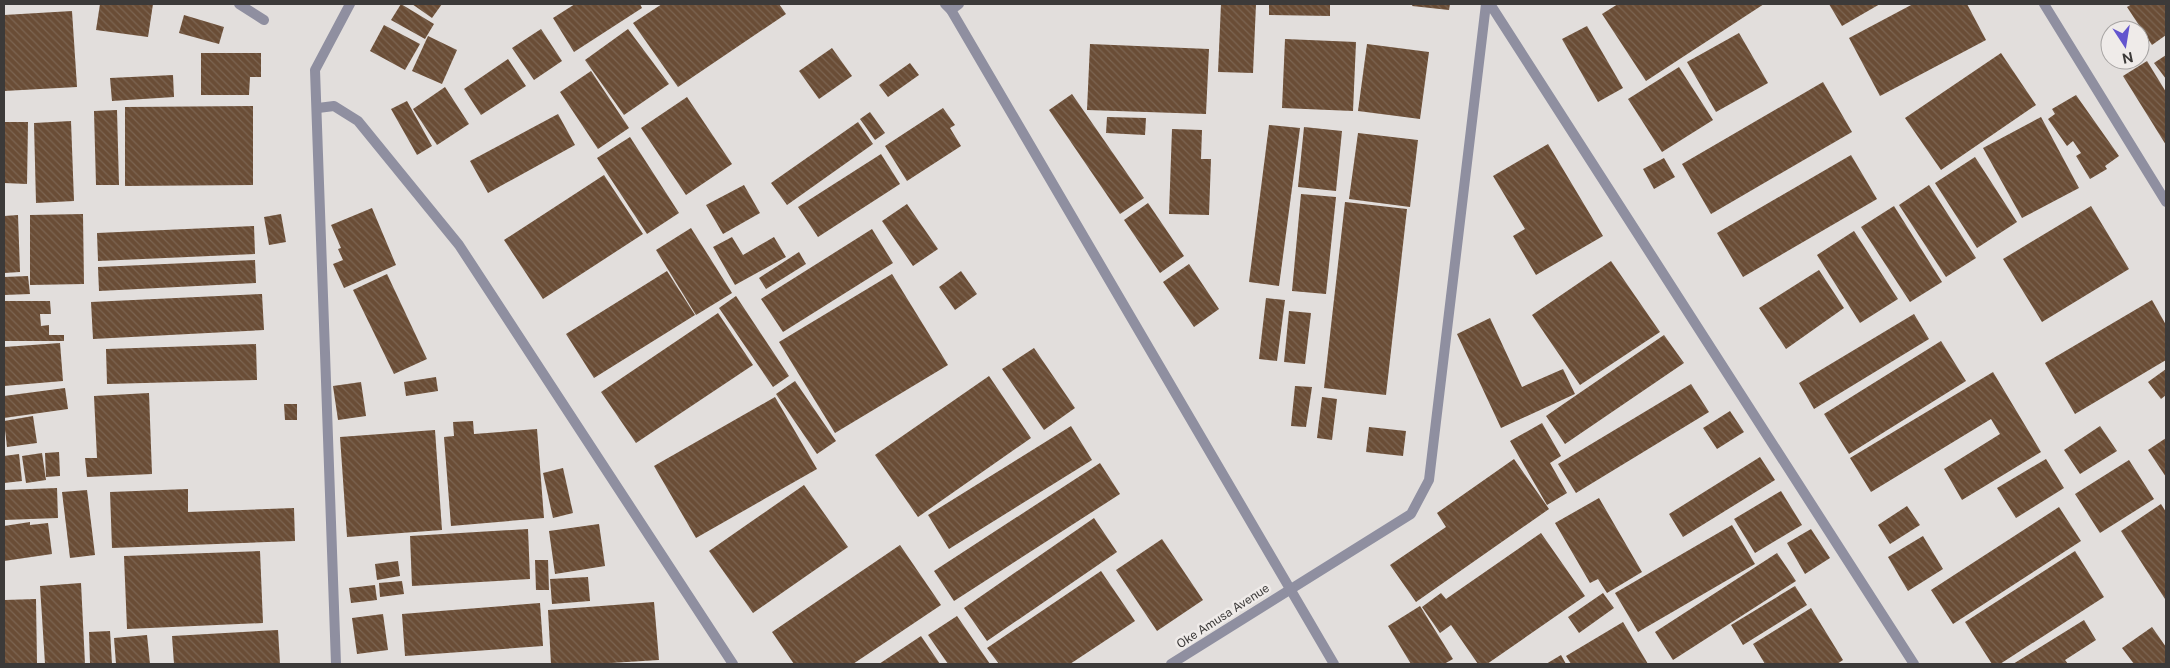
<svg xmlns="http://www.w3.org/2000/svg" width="2170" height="668" font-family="'Public Sans',sans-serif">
<defs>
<pattern id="building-back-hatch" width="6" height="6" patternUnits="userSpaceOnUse" patternTransform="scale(1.25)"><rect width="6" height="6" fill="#6a4d36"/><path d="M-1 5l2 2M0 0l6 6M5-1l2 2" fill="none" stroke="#7c6552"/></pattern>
</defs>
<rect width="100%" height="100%" fill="#e2dedc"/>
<g fill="url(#building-back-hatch)">
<polygon points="100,4 153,4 148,37 96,30"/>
<polygon points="401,4 434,24 425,39 391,20"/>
<polygon points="412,4 442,4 432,18"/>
<polygon points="575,4 640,4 642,8 574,52 553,18"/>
<polygon points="662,4 779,4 786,14 678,87 633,23"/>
<polygon points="1221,4 1256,4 1253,73 1218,72"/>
<polygon points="1269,4 1330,4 1330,16 1269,15"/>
<polygon points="1413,4 1450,4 1449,10 1412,6"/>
<polygon points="1618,4 1764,4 1646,81 1602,14"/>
<polygon points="1829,4 1880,4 1842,26"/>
<polygon points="1913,4 1967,4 1986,40 1880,96 1849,38"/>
<polygon points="2132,4 2166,4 2166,35 2152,45 2127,7"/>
<polygon points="72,11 77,87 4,91 4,15"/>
<polygon points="184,15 224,27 219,44 179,33"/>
<polygon points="384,25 420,44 405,70 370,51"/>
<polygon points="1587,26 1623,88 1598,102 1562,39"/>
<polygon points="541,29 562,61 534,80 512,48"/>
<polygon points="628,29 669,84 624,115 585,60"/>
<polygon points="1739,33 1768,83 1716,112 1687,62"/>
<polygon points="428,36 457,50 442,84 412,71"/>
<polygon points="1285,39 1356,42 1353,111 1282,108"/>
<polygon points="1090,44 1209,49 1206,114 1087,110"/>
<polygon points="1367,44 1429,52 1420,119 1358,111"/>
<polygon points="832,48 852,76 819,99 799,71"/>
<polygon points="201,53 261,53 261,77 250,77 249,95 201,95"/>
<polygon points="2001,53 2036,105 1941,170 1905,118"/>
<polygon points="2166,55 2166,79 2154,63"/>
<polygon points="508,59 526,86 481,115 464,89"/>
<polygon points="2147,61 2166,92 2166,145 2123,76"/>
<polygon points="910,63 919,75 888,97 879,85"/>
<polygon points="1679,67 1713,120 1662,152 1628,99"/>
<polygon points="591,71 629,128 598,149 560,92"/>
<polygon points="173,75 174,97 112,101 110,78"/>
<polygon points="1823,82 1852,132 1711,214 1682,164"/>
<polygon points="445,87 469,124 437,145 413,109"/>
<polygon points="1072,94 1144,198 1120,214 1049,110"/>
<polygon points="2076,95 2119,156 2105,166 2107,169 2090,179 2076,156 2081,153 2073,141 2067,146 2048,119 2055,114 2052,109"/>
<polygon points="687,97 732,164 686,195 641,128"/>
<polygon points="407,101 432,146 417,155 391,109"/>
<polygon points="253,106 253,185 125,186 125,107"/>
<polygon points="943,108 955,125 950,128 961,146 907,181 885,146"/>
<polygon points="117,110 119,185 96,185 94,111"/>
<polygon points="870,112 885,133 875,140 860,119"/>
<polygon points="558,114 575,145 488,193 470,161"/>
<polygon points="1107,117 1146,118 1145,135 1106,133"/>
<polygon points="2041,117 2079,188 2022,218 1983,148"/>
<polygon points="71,121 74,201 36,203 34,123"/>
<polygon points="4,122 28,122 27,184 4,183"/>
<polygon points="858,122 873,144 787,205 771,183"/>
<polygon points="1269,125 1300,128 1279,286 1249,282"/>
<polygon points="1304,127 1342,131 1336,191 1298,187"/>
<polygon points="1172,129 1202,130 1201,159 1211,159 1209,215 1169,214"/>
<polygon points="1358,133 1418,140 1410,207 1349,199"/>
<polygon points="630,137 679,213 647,234 597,158"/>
<polygon points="1548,144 1603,236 1536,275 1513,236 1525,229 1493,176"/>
<polygon points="881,154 900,184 818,237 798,207"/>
<polygon points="1851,155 1877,199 1743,277 1717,233"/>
<polygon points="1975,157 2017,222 1977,248 1935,183"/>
<polygon points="1664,158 1675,177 1654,189 1643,169"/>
<polygon points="604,175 643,234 543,299 504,240"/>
<polygon points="744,185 760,213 723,234 706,205"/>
<polygon points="1929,185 1976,258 1946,277 1899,205"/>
<polygon points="1301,194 1336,197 1326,294 1292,291"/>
<polygon points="1345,202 1407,209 1386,395 1324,388"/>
<polygon points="1148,203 1184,256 1160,273 1124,220"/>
<polygon points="907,204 938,249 913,266 882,221"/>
<polygon points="1894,206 1942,282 1910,302 1861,227"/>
<polygon points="2091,206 2129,269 2042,322 2003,259"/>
<polygon points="372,208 396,265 344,288 333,264 343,260 338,249 341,248 331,225"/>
<polygon points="83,214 84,284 30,285 30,215"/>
<polygon points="281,214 286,242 269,245 264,217"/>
<polygon points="18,215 20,272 4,273 4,216"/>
<polygon points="254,226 255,254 98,261 97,233"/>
<polygon points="691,228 732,293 696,315 656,250"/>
<polygon points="872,229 893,263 783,332 761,299"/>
<polygon points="1854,231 1898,299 1860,323 1817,255"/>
<polygon points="732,237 743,255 774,237 786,257 735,285 713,247"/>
<polygon points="799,252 806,264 766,289 759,278"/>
<polygon points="255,260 256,283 99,291 98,267"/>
<polygon points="1611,261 1660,332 1580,385 1532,315"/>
<polygon points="1189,264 1219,309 1194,327 1163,282"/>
<polygon points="1819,270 1844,308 1786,349 1759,308"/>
<polygon points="667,271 695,315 594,378 566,334"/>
<polygon points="961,271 977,294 955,310 939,287"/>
<polygon points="387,274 427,359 394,374 353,290"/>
<polygon points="892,274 948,365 835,433 779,342"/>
<polygon points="28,276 30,294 4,295 4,277"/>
<polygon points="262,294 264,330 93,339 91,302"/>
<polygon points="736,296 789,376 773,387 719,308"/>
<polygon points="1266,298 1285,300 1277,361 1259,359"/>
<polygon points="2152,300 2166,325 2166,360 2075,414 2045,363"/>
<polygon points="4,301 50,301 51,314 40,314 41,326 49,325 49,335 64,335 64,341 4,341"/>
<polygon points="1289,311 1311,313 1305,364 1284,362"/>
<polygon points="718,313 753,365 636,443 601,392"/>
<polygon points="1914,314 1929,339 1814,409 1799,383"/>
<polygon points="1490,318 1522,387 1563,369 1575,394 1501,428 1457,334"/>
<polygon points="1664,335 1684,363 1565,444 1546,416"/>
<polygon points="1941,341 1966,381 1849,454 1824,414"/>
<polygon points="60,343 63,381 4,386 4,347"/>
<polygon points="256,344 257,380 107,384 106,349"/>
<polygon points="1034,348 1075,408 1044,430 1002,369"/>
<polygon points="2166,369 2166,395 2161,399 2148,382"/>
<polygon points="1993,372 2041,452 1962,500 1944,469 2000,434 1991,419 1871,492 1850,458"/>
<polygon points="989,376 1031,438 918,517 875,455"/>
<polygon points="436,377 438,391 406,396 404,382"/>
<polygon points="795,381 836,441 817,454 776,394"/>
<polygon points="361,382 366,416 338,420 333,386"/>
<polygon points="1691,384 1709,412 1576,493 1558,464"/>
<polygon points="1295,386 1312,387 1306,427 1291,426"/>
<polygon points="65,388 68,409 4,418 4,396"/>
<polygon points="149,393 152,474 87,477 85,458 97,458 94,396"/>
<polygon points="775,397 817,469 696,538 654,466"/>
<polygon points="1322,397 1337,399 1332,440 1317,438"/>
<polygon points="284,404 297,404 297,420 285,420"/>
<polygon points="1730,411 1744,432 1717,449 1703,428"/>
<polygon points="33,416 37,443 7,447 4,421"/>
<polygon points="473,421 474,434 537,429 544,518 451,526 444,437 454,436 453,422"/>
<polygon points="1542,423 1561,456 1550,463 1567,493 1547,505 1510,441"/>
<polygon points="1071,426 1092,460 949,549 928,515"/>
<polygon points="2100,426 2117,451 2080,474 2064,450"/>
<polygon points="1369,427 1406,431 1403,456 1366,452"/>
<polygon points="435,430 442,530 347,537 340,437"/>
<polygon points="2166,438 2166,477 2148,450"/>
<polygon points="59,452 60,476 46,477 45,453"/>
<polygon points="42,453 46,480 26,483 22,456"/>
<polygon points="19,454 22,481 4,483 4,456"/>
<polygon points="1760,457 1775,480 1683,537 1669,514"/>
<polygon points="1514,459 1549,509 1416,602 1390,565 1446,527 1437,513"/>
<polygon points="2046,459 2064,488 2016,518 1997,488"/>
<polygon points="2129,460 2154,499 2100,533 2075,494"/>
<polygon points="1100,463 1120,494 954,601 934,571"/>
<polygon points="563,468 573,513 553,518 543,473"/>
<polygon points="804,485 848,547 753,613 709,551"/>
<polygon points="57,488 58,518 4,520 4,490"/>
<polygon points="188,489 188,512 294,508 295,541 112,548 110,492"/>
<polygon points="87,490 95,555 70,558 62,492"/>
<polygon points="1781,491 1802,525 1755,553 1734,519"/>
<polygon points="1599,498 1642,572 1607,593 1598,579 1590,583 1555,523"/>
<polygon points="2161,504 2166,512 2165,599 2121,531"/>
<polygon points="1907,506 1920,525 1890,544 1878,525"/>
<polygon points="2059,507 2081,541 1953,624 1931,590"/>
<polygon points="1094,518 1117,552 987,641 964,608"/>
<polygon points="30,522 30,525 48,523 52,554 4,561 4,526"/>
<polygon points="599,524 605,566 555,574 549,531"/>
<polygon points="1732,525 1755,564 1638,632 1615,593"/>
<polygon points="528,529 530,579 412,586 410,536"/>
<polygon points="1811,529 1830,558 1805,574 1787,543"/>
<polygon points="1541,533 1585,596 1487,664 1478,664 1451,625 1440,633 1422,607 1441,593 1446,599"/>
<polygon points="1923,536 1943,569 1908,591 1888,557"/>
<polygon points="1162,539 1203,600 1157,631 1116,570"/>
<polygon points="900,545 941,605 853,664 794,664 772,632"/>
<polygon points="260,551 263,623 127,629 124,556"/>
<polygon points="2075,551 2104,597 2000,664 1992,664 1965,622"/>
<polygon points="1777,553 1796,581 1673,660 1655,632"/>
<polygon points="535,560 548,560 549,590 536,590"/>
<polygon points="398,561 400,576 377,580 375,564"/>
<polygon points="1101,571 1135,621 1070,664 999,664 987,648"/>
<polygon points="588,577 590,601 552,604 550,579"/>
<polygon points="402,581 404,594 380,597 379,583"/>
<polygon points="81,583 85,664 45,664 40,586"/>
<polygon points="375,585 377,600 351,603 349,588"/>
<polygon points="1795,586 1807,605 1743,645 1731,625"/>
<polygon points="1603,593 1614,608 1579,633 1568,617"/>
<polygon points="36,599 37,664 4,664 4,600"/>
<polygon points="654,602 659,660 595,664 551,664 548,610"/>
<polygon points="540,603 543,646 405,656 402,614"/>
<polygon points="1420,606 1453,659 1444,664 1411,664 1388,626"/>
<polygon points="1811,608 1843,660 1837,664 1765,664 1753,644"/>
<polygon points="383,614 388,650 357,654 352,618"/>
<polygon points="957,616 990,664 948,664 928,635"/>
<polygon points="2084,620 2096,640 2065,660 2068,664 2013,664"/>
<polygon points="1623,622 1648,664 1571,664 1566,656"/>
<polygon points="2152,627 2166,647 2166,664 2134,664 2122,648"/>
<polygon points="278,630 280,664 174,664 172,636"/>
<polygon points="110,631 112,664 90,664 89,632"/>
<polygon points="147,635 150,664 116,664 114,638"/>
<polygon points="921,636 940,664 879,664"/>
<polygon points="1561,655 1566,664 1546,664"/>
</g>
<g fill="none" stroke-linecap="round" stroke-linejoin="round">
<g stroke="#8f8fa0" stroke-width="10">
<polyline points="239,4 264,20"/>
<polyline points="1490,4 1914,664"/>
<polyline points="2044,4 2166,202"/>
<polyline points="951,10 959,4"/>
<polyline points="318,108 334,106 358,121 459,245 733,664"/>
<polyline points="336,664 315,70 350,4"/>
<polyline points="1171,664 1411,514 1429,480 1486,4"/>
</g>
<polyline stroke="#8f8fa0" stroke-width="10" points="945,4 951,10 1334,664"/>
</g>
<g text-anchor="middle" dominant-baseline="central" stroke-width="5" stroke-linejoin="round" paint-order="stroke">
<g font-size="12" fill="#3c3a39" stroke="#efebe9">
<text transform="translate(1223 616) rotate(-33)">Oke Amusa Avenue</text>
</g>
</g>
<rect width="2170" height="668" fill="none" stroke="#3c3a39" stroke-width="10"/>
<g transform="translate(2125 45) rotate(168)"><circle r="24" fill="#efebe9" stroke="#a7a4a3"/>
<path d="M0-4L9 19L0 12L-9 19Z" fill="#6355ce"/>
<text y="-8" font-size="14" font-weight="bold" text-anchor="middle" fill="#3c3a39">N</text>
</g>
</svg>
